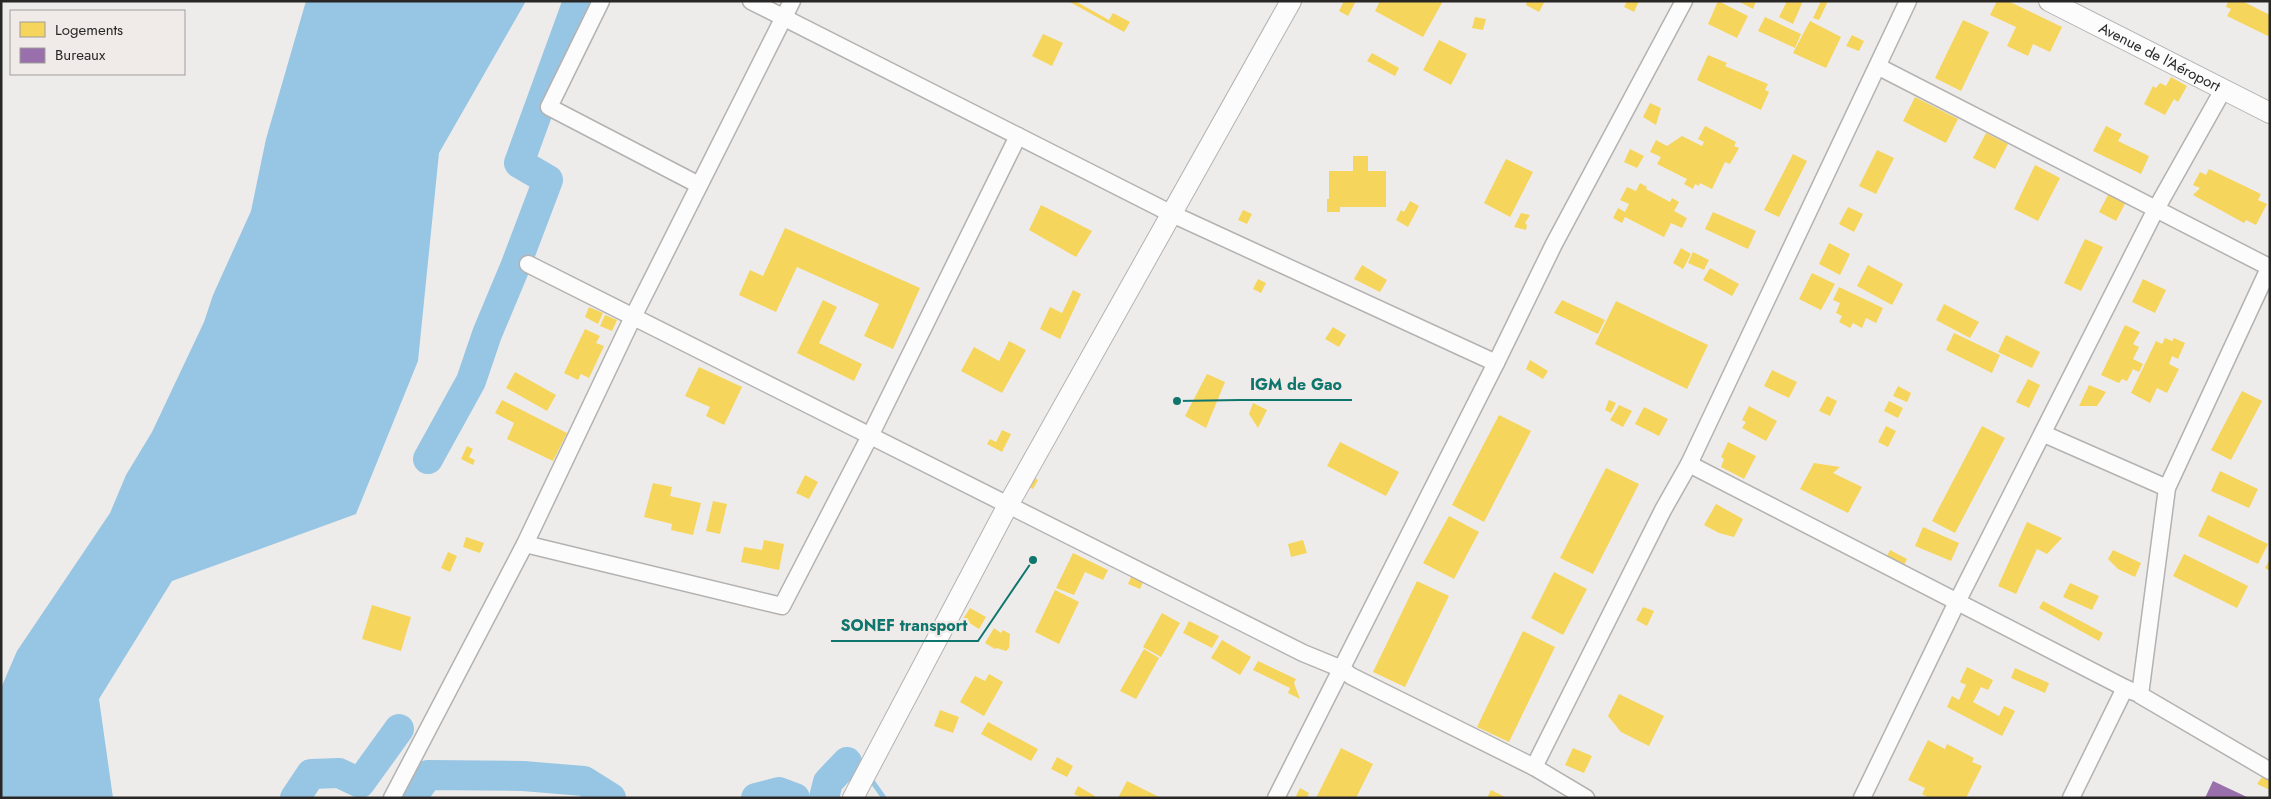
<svg xmlns="http://www.w3.org/2000/svg" width="2271" height="799" font-family="Jost,sans-serif">
<rect width="100%" height="100%" fill="#eeecea"/>
<polygon fill="#97c5e4" points="306,1 526,1 439,153 418,361 356,514 172,581 99,699 113,798 1,798 1,688 17,651 110,513 126,475 152,432 204,322 213,295 251,211 266,139"/>
<g fill="#f6d55c">
<polygon points="1068,1 1075,1 1109,20 1113,13 1130,22 1124,32"/>
<polygon points="1344,1 1356,1 1348,16 1339,11"/>
<polygon points="1380,1 1443,1 1423,37 1375,11"/>
<polygon points="1527,1 1545,1 1539,12 1526,5"/>
<polygon points="1627,1 1639,1 1634,12 1624,7"/>
<polygon points="1718,1 1748,16 1737,38 1708,24"/>
<polygon points="1738,1 1756,1 1753,9"/>
<polygon points="1787,1 1803,1 1793,24 1779,17"/>
<polygon points="1821,1 1828,1 1819,20 1813,18"/>
<polygon points="1997,1 2008,1 2062,27 2050,52 2033,44 2028,56 2007,46 2016,27 1990,15"/>
<polygon points="2228,1 2242,1 2270,15 2270,37 2227,16 2231,9 2226,7"/>
<polygon points="1475,17 1486,19 1483,30 1472,28"/>
<polygon points="1765,17 1801,34 1795,48 1758,31"/>
<polygon points="1963,20 1989,32 1961,91 1935,78"/>
<polygon points="1810,21 1841,37 1826,68 1793,53"/>
<polygon points="1043,34 1063,43 1052,66 1032,56"/>
<polygon points="1852,35 1864,41 1859,51 1846,46"/>
<polygon points="1439,40 1467,54 1451,85 1423,70"/>
<polygon points="1372,53 1399,68 1395,76 1367,61"/>
<polygon points="1708,55 1727,63 1725,66 1768,84 1765,90 1769,92 1761,110 1697,80"/>
<polygon points="2171,77 2187,86 2178,102 2174,99 2165,115 2144,104 2153,86 2156,88 2160,83 2166,86"/>
<polygon points="1915,97 1958,119 1946,143 1903,121"/>
<polygon points="1650,103 1661,108 1656,125 1643,117"/>
<polygon points="1705,126 1736,142 1734,146 1739,148 1730,164 1725,162 1712,189 1700,183 1699,186 1695,184 1693,189 1684,184 1687,179 1657,164 1661,157 1650,152 1656,140 1667,146 1682,136 1702,146 1704,142 1698,139"/>
<polygon points="2106,126 2122,134 2118,141 2149,156 2141,174 2093,151"/>
<polygon points="1986,133 2008,144 1995,169 1973,158"/>
<polygon points="1630,149 1644,156 1637,168 1624,162"/>
<polygon points="1877,150 1894,158 1876,194 1859,186"/>
<polygon points="1793,154 1807,161 1779,217 1764,210"/>
<polygon points="1353,156 1368,156 1368,171 1386,171 1386,207 1340,207 1340,212 1327,212 1327,199 1329,199 1329,171 1353,171"/>
<polygon points="1506,159 1533,172 1510,217 1484,203"/>
<polygon points="2035,165 2060,178 2038,221 2014,209"/>
<polygon points="2209,169 2261,194 2258,200 2267,204 2256,225 2246,220 2244,223 2193,195 2200,188 2193,185 2200,172 2206,175"/>
<polygon points="1640,183 1647,187 1646,189 1670,202 1672,198 1679,202 1674,211 1687,218 1682,228 1671,223 1664,237 1625,217 1622,223 1613,218 1618,208 1625,212 1629,204 1620,200 1627,187 1636,191"/>
<polygon points="2110,191 2127,200 2116,221 2099,212"/>
<polygon points="1410,201 1419,206 1408,227 1396,220 1401,210 1404,212"/>
<polygon points="1041,205 1092,231 1076,257 1029,230"/>
<polygon points="1848,207 1863,214 1854,232 1839,224"/>
<polygon points="1243,210 1252,214 1247,224 1238,220"/>
<polygon points="1713,212 1756,231 1748,249 1705,229"/>
<polygon points="1521,213 1530,215 1525,223 1527,225 1526,230 1514,227"/>
<polygon points="785,228 920,288 893,349 864,336 879,304 797,267 776,312 739,295 750,270 763,276"/>
<polygon points="2085,239 2103,247 2081,291 2064,283"/>
<polygon points="1829,243 1850,254 1840,275 1819,264"/>
<polygon points="1681,248 1691,254 1683,269 1673,263"/>
<polygon points="1693,252 1709,260 1704,270 1688,263"/>
<polygon points="1362,265 1387,280 1380,292 1354,279"/>
<polygon points="1868,265 1903,284 1892,305 1857,286"/>
<polygon points="1710,268 1739,284 1732,296 1703,280"/>
<polygon points="1812,273 1835,284 1821,310 1799,299"/>
<polygon points="1258,279 1266,283 1261,293 1253,289"/>
<polygon points="2143,279 2166,290 2155,313 2132,302"/>
<polygon points="1839,287 1883,308 1876,323 1866,318 1862,328 1853,323 1850,328 1839,322 1842,316 1836,313 1840,303 1833,300"/>
<polygon points="1073,290 1081,294 1060,339 1040,329 1050,307 1062,313"/>
<polygon points="823,300 837,307 819,343 862,364 854,381 797,353"/>
<polygon points="1562,300 1605,320 1598,334 1554,313"/>
<polygon points="1616,301 1708,345 1687,389 1595,344"/>
<polygon points="1944,304 1979,322 1970,338 1936,320"/>
<polygon points="589,307 603,313 598,324 585,317"/>
<polygon points="605,315 617,320 612,331 600,326"/>
<polygon points="2125,325 2140,332 2133,344 2139,347 2133,359 2143,364 2139,372 2133,369 2127,381 2122,379 2119,383 2101,375"/>
<polygon points="1333,327 1346,335 1339,347 1325,339"/>
<polygon points="585,329 600,336 596,343 604,346 589,378 581,374 578,380 564,373"/>
<polygon points="1954,333 2000,355 1992,373 1946,350"/>
<polygon points="2006,335 2040,352 2032,368 1998,352"/>
<polygon points="2165,338 2172,341 2174,338 2185,343 2178,359 2172,356 2169,364 2179,369 2167,393 2157,388 2150,403 2131,393 2156,341 2162,344"/>
<polygon points="1009,341 1026,350 1002,393 961,371 974,347 999,361"/>
<polygon points="1530,360 1548,371 1543,379 1526,369"/>
<polygon points="699,367 742,387 724,425 706,416 710,407 685,396"/>
<polygon points="1772,370 1797,382 1789,398 1764,386"/>
<polygon points="515,372 556,395 547,411 506,388"/>
<polygon points="1207,374 1225,382 1206,428 1185,416"/>
<polygon points="2028,379 2040,385 2029,408 2016,402"/>
<polygon points="2089,385 2106,392 2097,406 2079,406"/>
<polygon points="1898,386 1911,393 1907,402 1893,396"/>
<polygon points="2242,391 2262,401 2231,460 2211,450"/>
<polygon points="1827,396 1837,401 1830,416 1819,411"/>
<polygon points="502,400 567,433 553,461 507,439 514,423 495,413"/>
<polygon points="1609,400 1616,403 1611,413 1605,410"/>
<polygon points="1889,401 1903,408 1898,418 1884,411"/>
<polygon points="1253,403 1267,410 1258,428 1249,414"/>
<polygon points="1619,405 1632,411 1623,427 1610,420"/>
<polygon points="1749,406 1777,421 1766,441 1742,428 1746,422 1742,420"/>
<polygon points="1644,407 1668,419 1659,436 1635,424"/>
<polygon points="1499,415 1531,431 1484,522 1452,505"/>
<polygon points="1886,426 1896,431 1888,447 1878,442"/>
<polygon points="1982,426 2005,438 1955,533 1932,521"/>
<polygon points="1002,430 1011,434 1002,452 987,444 990,439 996,442"/>
<polygon points="1340,442 1399,472 1386,496 1327,466"/>
<polygon points="1728,442 1756,456 1744,479 1721,467 1724,459 1721,457"/>
<polygon points="467,446 473,449 469,457 475,460 473,465 461,459"/>
<polygon points="1814,463 1840,467 1833,473 1862,487 1848,513 1800,489"/>
<polygon points="1606,468 1639,484 1593,574 1560,558"/>
<polygon points="2220,471 2258,489 2249,508 2211,491"/>
<polygon points="805,475 818,482 809,499 796,493"/>
<polygon points="1034,477 1038,480 1033,489 1028,487"/>
<polygon points="653,483 672,487 670,496 701,503 693,535 671,530 672,524 644,517"/>
<polygon points="713,501 727,504 720,534 706,531"/>
<polygon points="1716,504 1743,519 1734,537 1719,533 1704,525"/>
<polygon points="2208,515 2268,544 2258,564 2198,536"/>
<polygon points="1449,516 1479,532 1454,579 1423,563"/>
<polygon points="2027,522 2062,538 2047,554 2037,549 2016,594 1998,586"/>
<polygon points="1923,527 1959,543 1951,561 1915,546"/>
<polygon points="466,537 484,543 480,553 463,547"/>
<polygon points="764,540 784,544 779,570 741,562 744,547 762,550"/>
<polygon points="1303,540 1307,553 1291,557 1288,544"/>
<polygon points="1890,550 1907,559 1902,569 1885,560"/>
<polygon points="2113,550 2141,563 2135,577 2118,569 2108,559"/>
<polygon points="448,552 457,556 450,572 441,568"/>
<polygon points="1073,553 1108,570 1103,580 1085,572 1074,595 1056,588"/>
<polygon points="2184,554 2248,586 2237,608 2173,576"/>
<polygon points="2270,559 2270,571 2265,568"/>
<polygon points="1554,572 1587,589 1563,635 1531,618"/>
<polygon points="1132,575 1144,580 1140,589 1128,584"/>
<polygon points="1417,581 1449,596 1405,687 1373,672"/>
<polygon points="2070,583 2099,596 2092,610 2063,597"/>
<polygon points="1055,590 1079,602 1059,644 1035,632"/>
<polygon points="2043,601 2103,633 2099,641 2039,608"/>
<polygon points="372,605 411,617 401,651 362,639"/>
<polygon points="1643,607 1654,611 1647,626 1636,620"/>
<polygon points="970,608 986,617 979,629 963,619"/>
<polygon points="1162,613 1180,623 1161,657 1143,647"/>
<polygon points="1189,621 1219,636 1212,648 1183,633"/>
<polygon points="994,628 1001,633 1003,630 1010,634 1009,648 1006,651 997,648 995,649 985,643"/>
<polygon points="1523,631 1555,647 1509,742 1477,727"/>
<polygon points="1222,640 1251,657 1240,675 1211,658"/>
<polygon points="1144,649 1159,658 1136,699 1120,691"/>
<polygon points="1258,661 1296,679 1294,683 1300,699 1288,693 1290,688 1253,670"/>
<polygon points="1967,667 1993,680 1988,690 1981,687 1973,702 1999,716 2004,706 2015,711 2002,736 1947,707 1952,696 1959,700 1966,685 1960,682"/>
<polygon points="2015,668 2049,683 2045,693 2011,678"/>
<polygon points="989,674 1003,682 984,716 960,702 975,676 985,681"/>
<polygon points="1619,694 1664,716 1649,746 1621,732 1608,716"/>
<polygon points="940,710 959,717 953,733 934,726"/>
<polygon points="988,722 1038,749 1031,761 981,734"/>
<polygon points="1928,740 1945,749 1947,744 1974,758 1972,762 1982,766 1966,798 1929,798 1922,794 1925,788 1908,780"/>
<polygon points="1341,748 1373,764 1356,798 1316,798"/>
<polygon points="1573,748 1592,756 1584,773 1565,765"/>
<polygon points="1057,757 1073,766 1067,777 1051,769"/>
<polygon points="2264,774 2270,777 2270,790 2257,784"/>
<polygon points="1127,781 1161,798 1118,798"/>
<polygon points="1078,786 1098,798 1082,798 1074,794"/>
<polygon points="1300,788 1309,793 1307,798 1295,798"/>
<polygon points="1491,790 1507,798 1487,798"/>
</g>
<polygon fill="#9970ab" points="2213,781 2249,798 2205,798"/>
<g fill="none" stroke-linecap="round" stroke-linejoin="round">
<polyline stroke="#97c5e4" stroke-width="5" points="872,781 884,798"/>
<g stroke="#97c5e4" stroke-width="30">
<polyline points="428,459 471,381 487,334 515,267 548,180 519,163 578,1"/>
<polyline points="295,798 311,774 339,773 360,783 399,729"/>
<polyline points="411,798 428,775 523,776 584,781 611,798"/>
<polyline points="756,798 779,792 795,798"/>
<polyline points="824,798 828,782 847,762"/>
</g>
<g stroke="#b4b2b1" stroke-width="19">
<g id="minor">
<polyline points="601,1 549,107 699,185"/>
<polyline points="751,1 1172,214 1496,363"/>
<polyline points="1879,67 2269,267"/>
<polyline points="528,264 1303,653 1342,669 1351,676 1534,767 1586,798"/>
<polyline points="2270,266 2167,488 2140,695 2270,771"/>
<polyline points="2044,434 2167,488"/>
<polyline points="1689,464 2125,688"/>
<polyline points="525,544 782,606 870,436 1018,136"/>
<polyline points="1534,767 1663,510 1689,464 1908,1"/>
<polyline points="392,798 525,544 633,317 792,1"/>
<polyline points="1276,798 1496,363 1554,244 1684,1"/>
<polyline points="1862,798 1957,602 2156,209 2223,90"/>
<polyline points="2071,798 2125,688 2134,692"/>
</g>
</g>
<g stroke="#b4b2b1" stroke-width="22">
<g id="major">
<path id="s1" d="M2049 1 2270 113"/>
<polyline points="853,798 1008,505 1291,1"/>
</g>
</g>
<use href="#minor" stroke="#fcfcfc" stroke-width="16"/>
<use href="#major" stroke="#fcfcfc" stroke-width="20"/>
</g>
<g text-anchor="middle" dominant-baseline="central" stroke-width="5" stroke-linejoin="round" paint-order="stroke">
<g font-size="15" fill="#292726" stroke="#f0ebe8">
<text stroke="none"><textPath href="#s1" startOffset="124">Avenue de l'Aéroport</textPath></text>
</g>
</g>
<path fill="none" stroke="#0f766e" stroke-width="2" d="M1177 401L1240 400H1352M1033 560L978 641H831"/>
<g fill="#0f766e" stroke="#f0ebe8" stroke-width="2">
<circle cx="1177" cy="401" r="5"/>
<circle cx="1033" cy="560" r="5"/>
</g>
<g font-size="16" text-anchor="middle" font-weight="bold" fill="#0f766e" stroke="#f0ebe8" stroke-width="5" stroke-linejoin="round" paint-order="stroke">
<text x="1296" y="390">IGM de Gao</text>
<text x="904" y="631">SONEF transport</text>
</g>
<rect width="2271" height="799" fill="none" stroke="#292726" stroke-width="5"/>
<rect x="10" y="10" width="175" height="65" fill="#f0ebe8" stroke="#a09d9a"/>
<rect x="20" y="22" width="25" height="15" fill="#f6d55c" stroke="#a09d9a"/>
<text x="55" y="35" font-size="15" fill="#292726">Logements</text>
<rect x="20" y="48" width="25" height="15" fill="#9970ab" stroke="#a09d9a"/>
<text x="55" y="60" font-size="15" fill="#292726">Bureaux</text>
</svg>
